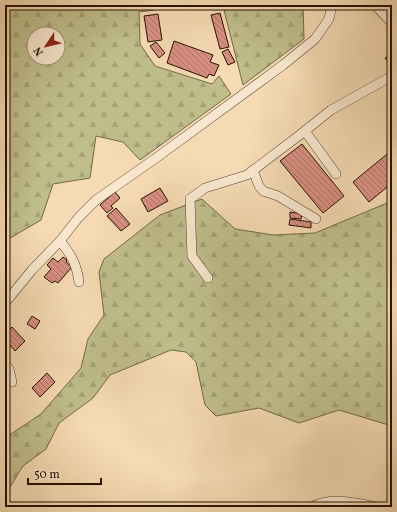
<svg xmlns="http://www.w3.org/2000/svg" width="397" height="512" font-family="Vollkorn,serif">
<defs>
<pattern id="forest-firs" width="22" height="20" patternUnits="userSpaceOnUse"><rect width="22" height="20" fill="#bfbe8b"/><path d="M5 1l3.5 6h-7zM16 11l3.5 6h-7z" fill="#a4a276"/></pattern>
<pattern id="building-back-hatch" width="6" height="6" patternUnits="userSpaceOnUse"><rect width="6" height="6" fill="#d99083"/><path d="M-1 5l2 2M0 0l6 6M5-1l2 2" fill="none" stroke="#b07469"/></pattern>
</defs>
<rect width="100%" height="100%" fill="#f5dab3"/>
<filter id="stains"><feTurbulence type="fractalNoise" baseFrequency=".005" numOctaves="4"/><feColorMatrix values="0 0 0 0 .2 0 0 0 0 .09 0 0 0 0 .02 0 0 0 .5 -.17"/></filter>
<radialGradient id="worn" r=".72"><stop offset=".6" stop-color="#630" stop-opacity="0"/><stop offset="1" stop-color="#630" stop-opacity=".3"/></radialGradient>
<g fill="url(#forest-firs)" stroke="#736846" fill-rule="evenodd">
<path d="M5 5H164L161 9 139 12 140 44 155 66 212 84 219 76 231 94 140 160 123 142 96 136 90 178 53 184 41 220 5 241ZM34 34H58V58H34Z"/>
<polygon points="200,5 303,5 304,39 243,85 223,6 205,9"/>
<polygon points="202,199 235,229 273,235 315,233 392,201 392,426 339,410 299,423 259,408 216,416 205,405 196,362 186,352 171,350 110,375 93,398 59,423 46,449 23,466 5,495 5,448 11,434 41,414 81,368 88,339 104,315 99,272 104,259 160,215"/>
</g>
<g fill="url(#building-back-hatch)" stroke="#271100">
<polygon points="220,13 229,47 220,49 211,15"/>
<polygon points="158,14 162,40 148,42 144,16"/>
<polygon points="174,41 213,55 210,62 219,65 214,76 209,74 207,78 167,63"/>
<polygon points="156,42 165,53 159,58 150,46"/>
<polygon points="228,49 235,62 228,65 222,52"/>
<polygon points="390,55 392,58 392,66 385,58"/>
<polygon points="302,144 344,196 323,213 280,161"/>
<polygon points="392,150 392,183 369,202 353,182"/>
<polygon points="160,188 168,201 148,212 141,199"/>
<polygon points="115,192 120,198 111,206 113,208 107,213 100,205"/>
<polygon points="116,208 130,224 121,231 107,216"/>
<polygon points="290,212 302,214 301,219 290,218"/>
<polygon points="290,219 311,222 311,228 289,225"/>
<polygon points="63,257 67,260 66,262 72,267 58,283 55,281 52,283 44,277 51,269 47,265 53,258 58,262"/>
<polygon points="32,316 40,321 35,329 27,324"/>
<polygon points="5,326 9,330 12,327 25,341 15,351 8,343 5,345"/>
<polygon points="47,373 55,382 40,397 32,388"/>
</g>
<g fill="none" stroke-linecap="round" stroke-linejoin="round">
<g stroke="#5a432d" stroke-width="10">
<g id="minor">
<polyline points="375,5 392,23"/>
<polyline points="305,131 336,174"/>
<polyline points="253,170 259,186 263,191 278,196 316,219"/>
<path d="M60 241C71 254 77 265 79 282"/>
<polyline points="208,278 192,256 190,199 205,188 247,175 301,134 331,110 392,76"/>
<polyline points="5,303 32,270 60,241 79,217 96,200 156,158 283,65 315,39 329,19 332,5"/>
<polyline points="5,363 9,369 12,382"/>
<path d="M312 507C331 496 357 503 377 507"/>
</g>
</g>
<use href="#minor" stroke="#f8e7ce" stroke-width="9"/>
</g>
<rect width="397" height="512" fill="none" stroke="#f5dab3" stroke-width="20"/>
<rect x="6" y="6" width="385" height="500" fill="none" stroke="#271100" stroke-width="2"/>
<rect x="10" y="10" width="377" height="492" fill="none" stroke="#271100"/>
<g transform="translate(46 46) rotate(235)"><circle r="19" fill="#f8e7ce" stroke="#a4917c"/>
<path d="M0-3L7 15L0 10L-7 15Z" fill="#8f2418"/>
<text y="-6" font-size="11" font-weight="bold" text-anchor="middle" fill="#271100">N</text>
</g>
<path d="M28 478v6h73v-6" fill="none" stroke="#271100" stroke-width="2"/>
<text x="34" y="478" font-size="12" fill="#271100" stroke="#f8e7ce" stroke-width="3" paint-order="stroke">50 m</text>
<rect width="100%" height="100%" filter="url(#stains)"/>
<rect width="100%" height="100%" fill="url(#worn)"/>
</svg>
